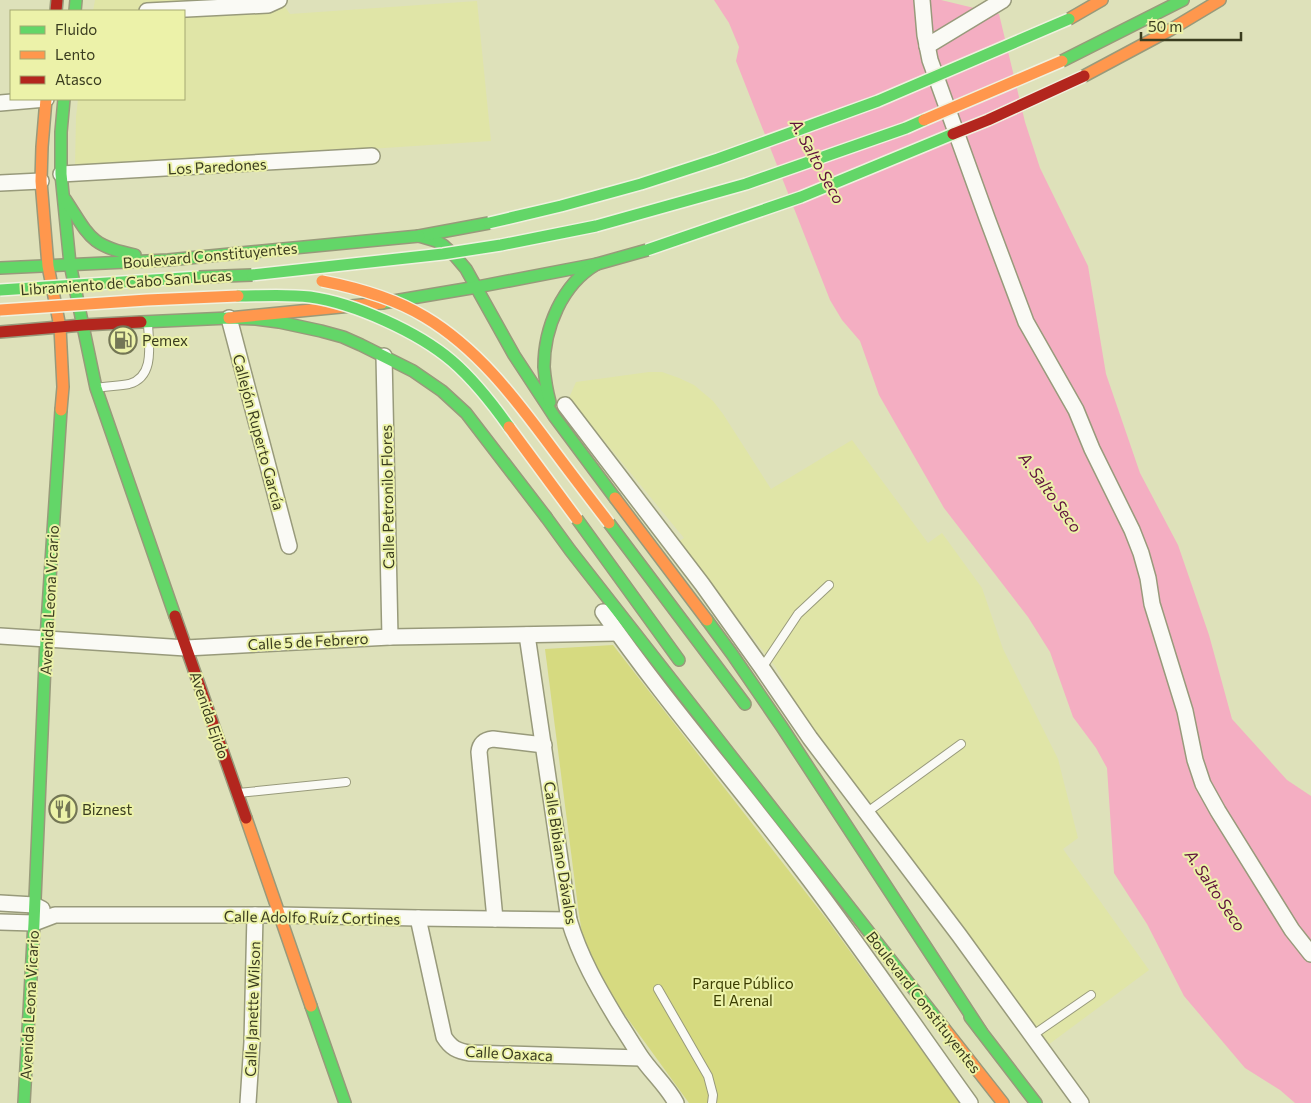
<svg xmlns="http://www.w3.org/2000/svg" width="1311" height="1103" font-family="Commissioner,sans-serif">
<rect width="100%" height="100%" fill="#dee1ba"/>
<g fill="#e0e5a7">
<polygon points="95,0 280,0 290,14 477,1 491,141 75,168 76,117 78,99 184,99 184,11 93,11"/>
<polygon points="649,372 662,372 679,378 694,385 713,401 723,414 771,489 852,440 928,543 942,533 982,588 1003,649 1058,759 1078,838 1063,849 1149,970 1048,1045 804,719 775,666 678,542 684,538 569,398 576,382"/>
</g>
<polygon fill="#d6da80" points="613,645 828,921 960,1103 689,1103 612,997 602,980 582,934 578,907 545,649"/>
<polygon fill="#f4aec2" points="714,0 941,0 999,14 1025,122 1040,168 1088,266 1106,374 1140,473 1178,545 1209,635 1232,719 1287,780 1311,796 1311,1103 1295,1103 1280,1090 1245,1068 1184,996 1147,924 1114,873 1107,768 1096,748 1073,717 1050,652 1028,617 944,508 879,395 860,341 842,320 830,300 736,61 739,47 729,23"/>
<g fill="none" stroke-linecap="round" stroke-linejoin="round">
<g stroke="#989a7b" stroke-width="10">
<g id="lane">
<path d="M97 388C107 386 119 386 129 384 155 377 149 345 148 324"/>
<polyline points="762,668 798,614 829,585"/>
<polyline points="238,793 346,782"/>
<polyline points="866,813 961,744"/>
<polyline points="658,989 708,1076 713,1095 712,1103"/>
<polyline points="1033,1035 1091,995"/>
</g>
</g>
<g stroke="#989a7b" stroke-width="18">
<g id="street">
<polyline points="922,0 925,35 930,60 987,218 1026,322 1076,410 1092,449 1132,530 1141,553 1148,578 1152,604 1185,711 1195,760 1203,784 1218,811 1292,930 1311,954"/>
<polyline points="147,11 268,5 279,0"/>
<polyline points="927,46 1003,0"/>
<polyline points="0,103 46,99"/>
<polyline points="61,174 372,156"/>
<polyline points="0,183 41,181"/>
<polyline points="229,318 289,546"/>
<polyline points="384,356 390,637"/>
<polyline points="565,405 702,584 762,668 810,738 959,935 1081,1103"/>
<path d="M603 612C664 700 735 781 800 867 859 944 913 1024 970 1103"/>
<path d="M527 635 569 920C580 957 598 988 618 1021 626 1033 633 1045 641 1057 652 1073 667 1086 676 1103"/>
<polyline points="0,636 186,648 390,637 617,633"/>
<polyline points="0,903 34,905 42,909"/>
<path d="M418 918 444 1037C451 1048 457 1051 470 1053L641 1058"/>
<path d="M495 919 479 752C480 743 485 740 493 739L544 745"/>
<polyline points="0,922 34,923 55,915 280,915 418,918 569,920"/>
<polyline points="248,1103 252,1042 255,915"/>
</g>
</g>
<g stroke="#989a7b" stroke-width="14">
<g id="fast">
<polyline points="75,11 76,0"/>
<polyline points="1062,61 1183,0"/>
<polyline points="64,99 61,132 61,174 70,264 96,388 175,616"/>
<path d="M65 199C89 235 89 246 135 255"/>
<polyline points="419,236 436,241 443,245 455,256 466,269 514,355 554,416 615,498"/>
<polyline points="419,236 489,223"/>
<polyline points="0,268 168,260 419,236"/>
<polyline points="199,277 252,275"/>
<polyline points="382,303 477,287 597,264 647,250"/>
<polyline points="141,322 229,318 256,319 279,322 321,331 343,337 361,345 413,371 442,391 466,413 546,517"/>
<path d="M550 402C547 391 545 379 544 367 544 328 562 284 597 264"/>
<polyline points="546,517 570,550 944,1028"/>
<polyline points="577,519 679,660"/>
<polyline points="609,523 745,704"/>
<polyline points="707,620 732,654 782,727 981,1031"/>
<polyline points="311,1006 345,1103"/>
<polyline points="970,1017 1036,1103"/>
<polyline points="24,1103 34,923 46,639 61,410"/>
</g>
</g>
<g stroke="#989a7b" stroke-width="14">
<g id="slow">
<polyline points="1069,19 1102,0"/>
<polyline points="1084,76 1170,30 1220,0"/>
<polyline points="46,99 42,147 41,181 48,266 60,327 63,387 61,410"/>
<polyline points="229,318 382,303"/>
<polyline points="615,498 707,620"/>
<polyline points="246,818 311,1006"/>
<polyline points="944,1028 1003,1103"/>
</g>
</g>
<g stroke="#989a7b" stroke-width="14">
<g id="jam">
<polyline points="56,11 57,0"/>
<polyline points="0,332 83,325 141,322"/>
<polyline points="175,616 246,818"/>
</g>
</g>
<use href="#lane" stroke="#fafaf5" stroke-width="8"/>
<use href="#street" stroke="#fafaf5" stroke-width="15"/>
<use href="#fast" stroke="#63d668" stroke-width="11"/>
<use href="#slow" stroke="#ff974d" stroke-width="11"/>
<use href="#jam" stroke="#b3261e" stroke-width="11"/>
<g stroke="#f0f2e0" stroke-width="14" stroke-linecap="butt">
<g id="fast-bridge">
<polyline points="489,223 561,206 641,184 718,159 878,101 1069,19"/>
<polyline points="647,250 801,197 953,134"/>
<polyline points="252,275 443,254 501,245 596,226 746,184 906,128 924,120"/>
<polyline points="0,290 199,277"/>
<path d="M238 296C262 296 286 294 310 297 354 303 418 332 452 361 474 380 492 403 509 427"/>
</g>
</g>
<g stroke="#f0f2e0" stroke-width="14" stroke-linecap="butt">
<g id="slow-bridge">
<polyline points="924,120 1062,61"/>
<path d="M322 281C358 288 394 298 425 317 477 348 514 397 549 444 569 471 589 497 609 523"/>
<polyline points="0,310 147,300 238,296"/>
<polyline points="509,427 577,519"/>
</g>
</g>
<g stroke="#f0f2e0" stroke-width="14" stroke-linecap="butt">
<polyline id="jam-bridge" points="953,134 988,120 1084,76"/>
</g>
<use href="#fast-bridge" stroke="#63d668" stroke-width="11"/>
<use href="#slow-bridge" stroke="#ff974d" stroke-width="11"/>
<use href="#jam-bridge" stroke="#b3261e" stroke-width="11"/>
</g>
<defs>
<g id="fuel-ring" transform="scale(1.4375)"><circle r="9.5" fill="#ecf2a9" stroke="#737655" stroke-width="1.5"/><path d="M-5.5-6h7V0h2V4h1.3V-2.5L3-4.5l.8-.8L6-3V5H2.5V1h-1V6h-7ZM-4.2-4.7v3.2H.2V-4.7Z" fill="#737655"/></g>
<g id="restaurant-ring" transform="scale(1.4375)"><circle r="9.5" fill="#ecf2a9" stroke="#737655" stroke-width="1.5"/><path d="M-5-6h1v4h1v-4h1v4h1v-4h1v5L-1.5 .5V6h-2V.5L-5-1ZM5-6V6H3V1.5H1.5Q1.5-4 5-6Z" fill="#737655"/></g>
</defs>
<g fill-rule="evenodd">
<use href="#fuel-ring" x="123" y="340"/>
<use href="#restaurant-ring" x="63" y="809"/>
</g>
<g text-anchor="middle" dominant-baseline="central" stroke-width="4" stroke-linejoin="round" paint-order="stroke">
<g font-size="15" fill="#3a3c1f" stroke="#ecf2a9">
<text transform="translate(217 166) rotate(-3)">Los Paredones</text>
<text transform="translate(210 255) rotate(-5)">Boulevard Constituyentes</text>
<text transform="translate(126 282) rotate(-4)">Libramiento de Cabo San Lucas</text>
<text transform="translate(259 432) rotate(75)">Callejón Ruperto García</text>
<text transform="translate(387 497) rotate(-91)">Calle Petronilo Flores</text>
<text transform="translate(49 600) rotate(-87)">Avenida Leona Vicario</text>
<text transform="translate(308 641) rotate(-3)">Calle 5 de Febrero</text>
<text transform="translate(210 715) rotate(71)">Avenida Ejido</text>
<text transform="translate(561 853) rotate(81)">Calle Bibiano Dávalos</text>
<text transform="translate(312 917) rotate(1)">Calle Adolfo Ruíz Cortines</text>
<text transform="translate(924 1002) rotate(52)">Boulevard Constituyentes</text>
<text transform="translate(29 1005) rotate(-87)">Avenida Leona Vicario</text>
<text transform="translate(252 1009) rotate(-88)">Calle Janette Wilson</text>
<text transform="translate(509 1053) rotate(3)">Calle Oaxaca</text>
</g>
<g font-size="15" fill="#3a3c1f" stroke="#ecf2a9" text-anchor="start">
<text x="142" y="340">Pemex</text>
<text x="82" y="809">Biznest</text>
</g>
<g font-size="15" fill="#3b3d00" stroke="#ecf2a9">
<text x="743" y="983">Parque Público<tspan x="743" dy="17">El Arenal</tspan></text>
</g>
<g font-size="16" font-style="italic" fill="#60123d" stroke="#ecf2a9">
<text transform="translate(818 161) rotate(61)">A. Salto Seco</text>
<text transform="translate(1051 492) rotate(54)">A. Salto Seco</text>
<text transform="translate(1216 890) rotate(56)">A. Salto Seco</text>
</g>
</g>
<rect x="10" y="10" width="175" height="90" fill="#ecf2a9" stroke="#a5a972"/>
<rect x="20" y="26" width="25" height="8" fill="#63d668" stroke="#a5a972"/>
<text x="55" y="35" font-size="15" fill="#3a3c1f">Fluido</text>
<rect x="20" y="51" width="25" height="8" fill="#ff974d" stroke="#a5a972"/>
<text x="55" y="60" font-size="15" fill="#3a3c1f">Lento</text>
<rect x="20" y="76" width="25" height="8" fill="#b3261e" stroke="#a5a972"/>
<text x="55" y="85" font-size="15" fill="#3a3c1f">Atasco</text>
<path d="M1141 32v8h100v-8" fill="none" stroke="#3a3c1f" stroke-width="2.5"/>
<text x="1148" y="32" font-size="15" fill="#3a3c1f" stroke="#ecf2a9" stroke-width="4" paint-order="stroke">50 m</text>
</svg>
